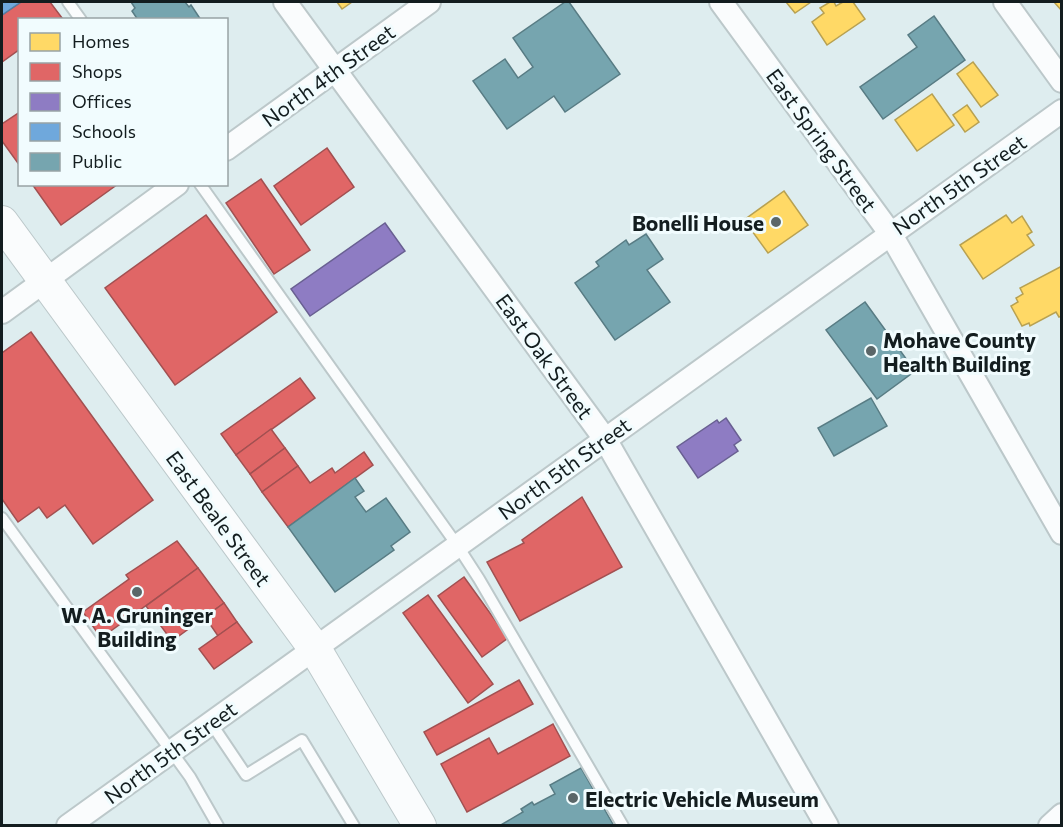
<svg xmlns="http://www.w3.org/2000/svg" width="1063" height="827" font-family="Commissioner,sans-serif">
<rect width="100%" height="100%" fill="#deedef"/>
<g fill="#ffd966" stroke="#b8a151" stroke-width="1.5">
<polygon points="337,2 352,2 342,9"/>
<polygon points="786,2 811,2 795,13"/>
<polygon points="830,2 834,2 836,6 843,2 853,2 865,19 827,45 812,22 824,13 820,8"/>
<polygon points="1054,2 1062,2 1062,11"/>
<polygon points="973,62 998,95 981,107 957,74"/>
<polygon points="932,94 954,125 917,151 895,120"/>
<polygon points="967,105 979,122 965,132 953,115"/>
<polygon points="784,191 808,225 768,253 744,220"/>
<polygon points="1006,215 1012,223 1022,216 1032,232 1027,235 1034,245 983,279 960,245"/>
<polygon points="1062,266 1062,316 1059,317 1056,312 1030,326 1029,323 1022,326 1011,306 1018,302 1016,298 1023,294 1020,288"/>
</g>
<g fill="#e06666" stroke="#a25051" stroke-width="1.5">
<polygon points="21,2 50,2 62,18 60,20 20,20 20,49 2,62 2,15"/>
<polygon points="20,112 20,166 2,141 2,124"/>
<polygon points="327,148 354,187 301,225 274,186"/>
<polygon points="261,179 310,250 274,274 226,203"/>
<polygon points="32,184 118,184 61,225"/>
<polygon points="206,215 277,312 175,385 105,288"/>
<polygon points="31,332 153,500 93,544 65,505 47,518 39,507 18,522 2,499 2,353"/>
<polygon points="300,378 315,398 236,455 221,434"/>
<polygon points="271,429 285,448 250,474 236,455"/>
<polygon points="285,448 298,466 262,492 250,474"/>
<polygon points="364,452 373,465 288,527 262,492 298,466 310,483 332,468 335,473"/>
<polygon points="582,497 622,567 520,621 487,562 524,543 522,540"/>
<polygon points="177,541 198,568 101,638 83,612 129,579 126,575"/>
<polygon points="198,568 224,603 172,641 146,606"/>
<polygon points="464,577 508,638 482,657 438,596"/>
<polygon points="428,595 493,684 468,703 403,613"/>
<polygon points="224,603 237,622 218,636 205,617"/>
<polygon points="237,622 252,642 214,669 199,649"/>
<polygon points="519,680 533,704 437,755 424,732"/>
<polygon points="553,724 570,756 467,812 441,764 489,738 498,754"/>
</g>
<g fill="#8e7cc3" stroke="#696092" stroke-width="1.5">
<polygon points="385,223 405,251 310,316 291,289"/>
<polygon points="726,418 741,440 734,445 738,451 698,478 677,447 717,420 719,423"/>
</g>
<polygon fill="#6fa8dc" stroke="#537ea3" stroke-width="1.5" points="2,2 21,2 2,15"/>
<g fill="#76a5af" stroke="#587c84" stroke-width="1.5">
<polygon points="131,2 185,2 189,7 191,5 201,20 138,20 132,11 135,8"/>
<polygon points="565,2 569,2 620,74 565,112 554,96 507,129 473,81 505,59 518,78 533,67 513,38"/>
<polygon points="934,16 965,60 883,119 860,87 917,47 908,35"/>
<polygon points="646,234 663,259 647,270 670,302 615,340 575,283 599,266 596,262 626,240 629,245"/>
<polygon points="865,302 915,371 877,399 826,330"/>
<polygon points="871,398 887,426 834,456 818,428"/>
<polygon points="355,478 364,491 355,497 366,512 386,498 410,532 391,546 394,550 335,592 288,527"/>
<polygon points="581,768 614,826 499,826 523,812 521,809 532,802 534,805 555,794 550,785"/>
</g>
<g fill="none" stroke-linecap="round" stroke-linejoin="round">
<g stroke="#bcc8ca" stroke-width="14">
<g id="service">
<polyline points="68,2 81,20"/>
<polyline points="200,184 457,545 479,579 623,826"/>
<polyline points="2,518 190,777 218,826"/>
<polyline points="211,723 246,775 302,740 354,826"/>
</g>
</g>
<g stroke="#bcc8ca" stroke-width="26">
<g id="minor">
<polyline points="285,2 605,439 827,826"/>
<polyline points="721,2 890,233 1062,533"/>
<polyline points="1005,2 1062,81"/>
<polyline points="226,149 429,2"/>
<polyline points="2,312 177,184"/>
<polyline points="68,826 1062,111"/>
<polyline points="1050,826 1062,815"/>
</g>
</g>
<g stroke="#bcc8ca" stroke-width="34">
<polyline id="secondary" points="2,222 315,649 420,826"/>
</g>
<use href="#service" stroke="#fafcfd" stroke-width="10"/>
<use href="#minor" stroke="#fafcfd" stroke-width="22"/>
<use href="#secondary" stroke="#fafcfd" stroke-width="32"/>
</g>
<g fill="#5a6668" stroke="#f1fcfe" stroke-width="2">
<circle cx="776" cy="222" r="6"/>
<circle cx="871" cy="351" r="6"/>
<circle cx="137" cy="592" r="6"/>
<circle cx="573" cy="798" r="6"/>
</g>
<g text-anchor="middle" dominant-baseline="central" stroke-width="6" stroke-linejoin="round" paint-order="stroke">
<g font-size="21" fill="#131d1f" stroke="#f1fcfe">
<text transform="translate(328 75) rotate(-36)">North 4th Street</text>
<text transform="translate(822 140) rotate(54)">East Spring Street</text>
<text transform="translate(959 184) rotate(-35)">North 5th Street</text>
<text transform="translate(545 356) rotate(54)">East Oak Street</text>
<text transform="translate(564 468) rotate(-36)">North 5th Street</text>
<text transform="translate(219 518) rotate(54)">East Beale Street</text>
<text transform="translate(170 752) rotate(-36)">North 5th Street</text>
</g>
<g font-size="21" font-weight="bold" fill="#131d1f" stroke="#f1fcfe" text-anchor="start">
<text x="764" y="222" text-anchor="end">Bonelli House</text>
<text x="883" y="339">Mohave County<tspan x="883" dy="24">Health Building</tspan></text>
<text x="137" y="614" text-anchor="middle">W. A. Gruninger<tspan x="137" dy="24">Building</tspan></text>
<text x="585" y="798">Electric Vehicle Museum</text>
</g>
</g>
<rect width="1063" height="827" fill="none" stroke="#131d1f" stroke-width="6"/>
<rect x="18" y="18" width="210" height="168" fill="#f1fcfe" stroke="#98a3a5" stroke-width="1.5"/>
<rect x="30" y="33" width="30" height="18" fill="#ffd966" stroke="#98a3a5" stroke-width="1.5"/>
<text x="72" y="48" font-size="18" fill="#131d1f">Homes</text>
<rect x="30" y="63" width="30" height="18" fill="#e06666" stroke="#98a3a5" stroke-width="1.5"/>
<text x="72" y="78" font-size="18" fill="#131d1f">Shops</text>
<rect x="30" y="93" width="30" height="18" fill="#8e7cc3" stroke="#98a3a5" stroke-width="1.5"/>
<text x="72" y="108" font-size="18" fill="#131d1f">Offices</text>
<rect x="30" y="123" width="30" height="18" fill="#6fa8dc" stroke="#98a3a5" stroke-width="1.5"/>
<text x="72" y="138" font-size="18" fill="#131d1f">Schools</text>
<rect x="30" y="153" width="30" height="18" fill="#76a5af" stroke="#98a3a5" stroke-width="1.5"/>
<text x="72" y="168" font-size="18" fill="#131d1f">Public</text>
</svg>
